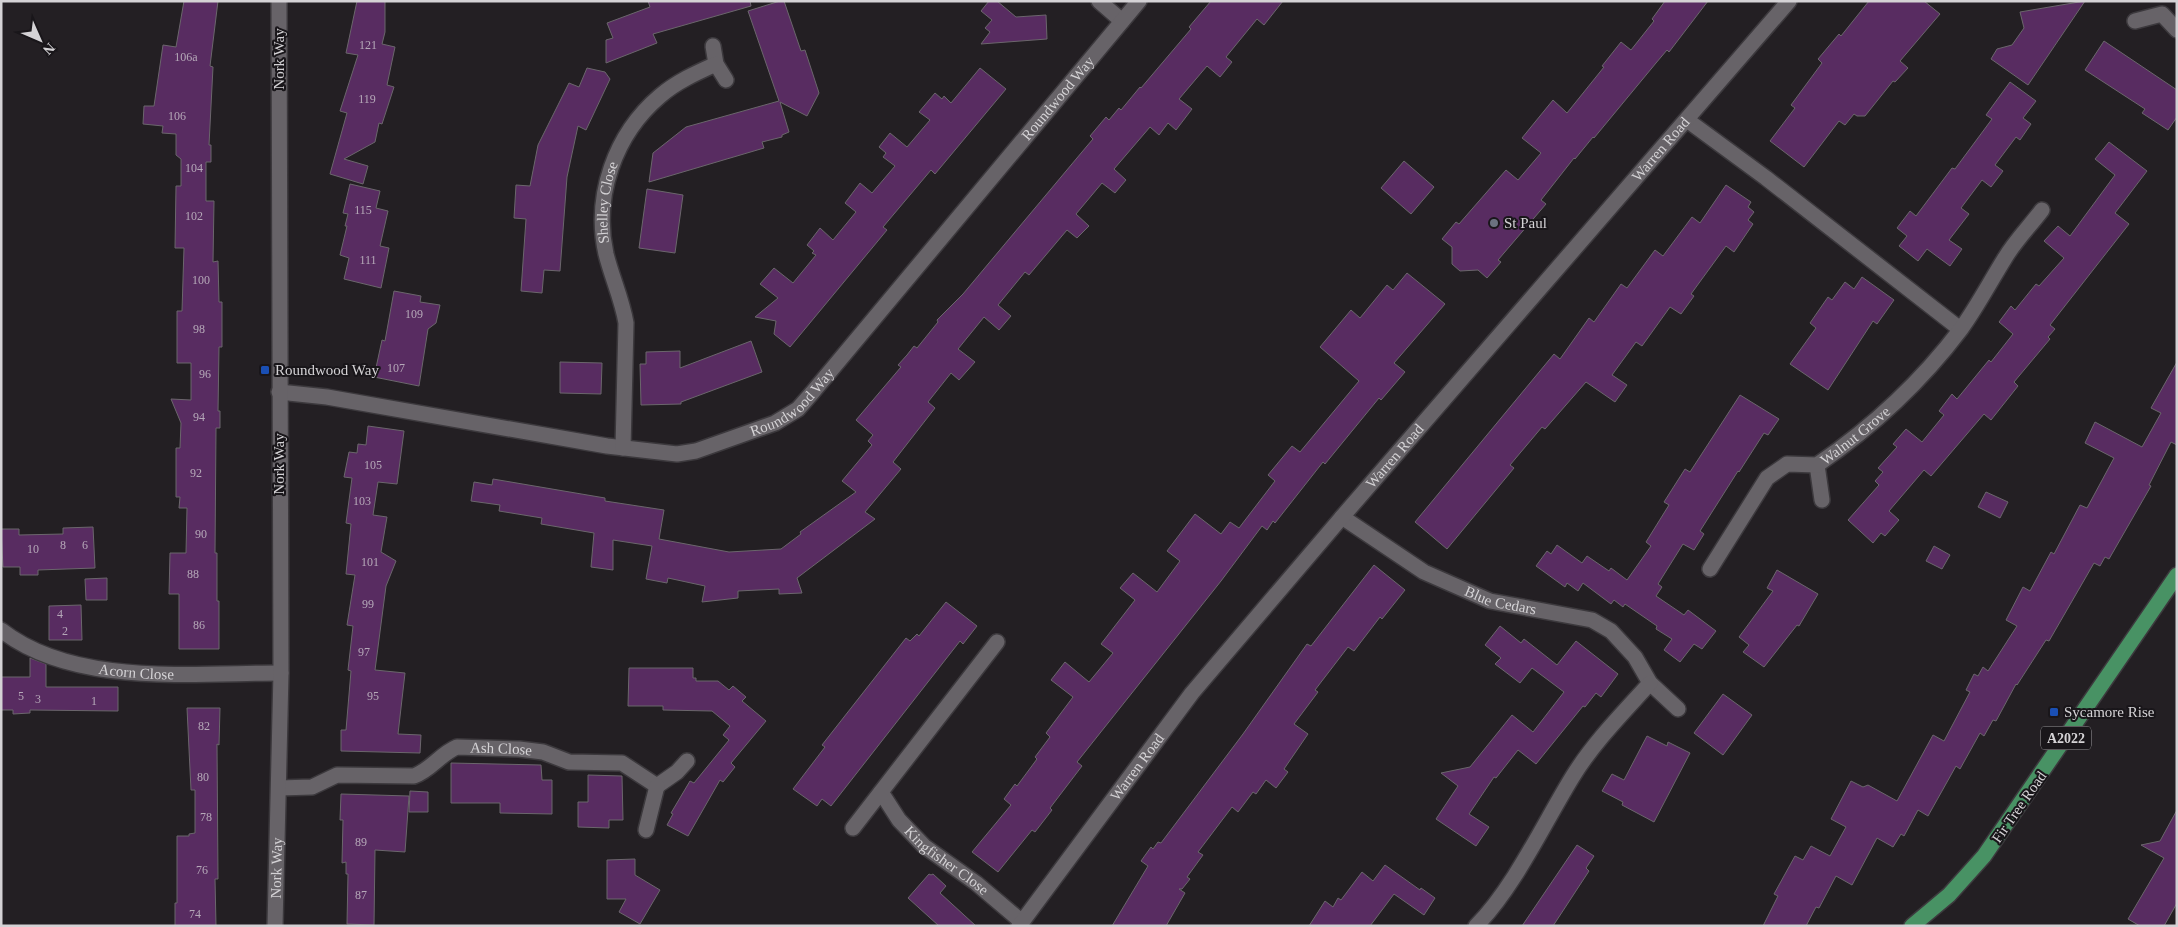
<svg xmlns="http://www.w3.org/2000/svg" width="2178" height="927" font-family="Georgia,serif">
<rect width="100%" height="100%" fill="#231f23"/>
<g fill="#582c61" stroke="#6b666c">
<polygon points="184,1 218,1 210,66 213,67 209,145 211,145 211,162 206,162 206,201 214,201 213,262 218,261 219,302 222,302 222,347 219,347 218,411 220,411 220,428 216,428 215,553 217,553 217,601 219,601 219,649 179,649 179,594 169,594 170,553 186,553 187,508 179,508 180,497 176,497 176,448 180,448 181,423 171,399 191,400 191,363 177,363 177,311 182,311 184,248 175,248 176,186 181,186 181,159 176,155 176,134 162,133 163,126 143,124 144,106 154,106 163,45 176,47"/>
<polygon points="357,1 385,1 385,32 382,44 395,47 387,85 394,87 382,124 379,123 375,142 344,159 368,166 363,184 330,174 347,113 340,111 358,55 346,53"/>
<polygon points="648,1 750,1 751,6 653,34 657,43 606,63 606,40 613,38 607,23 650,7"/>
<polygon points="780,1 784,1 801,51 805,50 819,93 807,116 780,102 789,132 782,135 782,137 762,142 764,148 649,182 653,153 686,127 779,101 748,11"/>
<polygon points="989,1 997,1 1016,17 1046,15 1047,39 981,44 990,32 985,28 992,20 981,11"/>
<polygon points="1211,1 1283,1 1264,25 1257,19 1226,57 1232,62 1220,77 1207,66 1179,99 1192,109 1176,130 1168,123 1159,135 1150,127 1114,169 1126,180 1115,193 1102,183 1076,214 1089,226 1077,238 1067,230 1029,275 1025,272 998,305 1011,316 999,330 984,317 958,349 975,362 959,380 951,373 928,402 935,408 893,462 901,469 865,512 875,519 797,578 802,593 779,594 779,589 738,591 738,598 702,602 705,586 668,578 667,583 646,579 652,546 613,540 613,570 591,567 594,533 541,524 542,518 499,511 500,505 471,501 474,482 492,485 493,479 605,498 605,501 664,510 659,539 729,552 781,549 801,534 800,532 856,492 842,481 872,445 868,441 873,435 856,420 901,367 898,365 907,355 914,346 917,348 938,322 937,320 963,294 1087,146 1093,139 1090,136 1106,117 1109,120 1119,108 1121,110 1140,87 1141,88 1191,29 1189,27"/>
<polygon points="1665,1 1708,1 1669,52 1667,50 1656,63 1594,138 1593,137 1575,159 1574,158 1541,200 1546,204 1498,260 1501,262 1487,278 1478,270 1460,271 1452,264 1452,247 1442,239 1456,222 1459,224 1506,170 1518,180 1541,153 1522,138 1553,100 1567,113 1604,67 1602,66 1621,42 1631,50 1654,21 1652,19"/>
<polygon points="1869,1 1924,1 1940,14 1900,61 1908,68 1895,82 1893,81 1865,116 1857,116 1854,114 1845,125 1839,121 1804,167 1770,141 1795,108 1791,105 1822,63 1818,59 1839,34 1841,36"/>
<polygon points="2085,1 2028,85 1991,59 1997,49 2012,45 2024,28 2020,12"/>
<polygon points="2104,41 2177,90 2177,117 2168,130 2142,113 2145,109 2085,70"/>
<polygon points="587,68 605,72 610,79 586,130 578,126 567,177 560,271 544,270 542,293 521,291 526,219 514,218 516,185 530,186 538,145 569,83 579,87"/>
<polygon points="980,68 1006,89 935,174 931,170 883,227 887,230 790,347 774,334 776,321 755,317 778,298 760,284 774,268 793,283 816,255 812,253 814,251 807,245 820,228 833,240 856,212 845,203 860,183 872,193 895,166 883,157 886,153 879,147 890,133 907,147 930,120 919,112 935,93 942,99 944,96 951,103"/>
<polygon points="2010,82 2036,101 2023,118 2031,124 2020,140 2016,137 1995,165 2003,171 1991,187 1982,180 1961,208 1969,214 1949,240 1962,249 1950,266 1927,249 1918,261 1899,246 1907,236 1897,228 1910,211 1916,216 1952,168 1955,169 1992,119 1986,115"/>
<polygon points="2109,142 2147,171 2115,213 2129,224 2050,325 2055,329 2048,337 2050,339 2014,382 2018,386 1991,420 1984,414 1931,476 1924,470 1889,511 1899,520 1885,536 1881,533 1873,543 1848,520 1879,485 1875,481 1883,472 1878,468 1897,447 1893,444 1906,429 1922,442 1944,415 1939,411 1952,394 1957,399 1989,360 1991,362 2013,334 1999,322 2011,306 2015,310 2036,284 2039,286 2064,258 2044,241 2058,226 2070,236 2115,175 2095,159"/>
<polygon points="1404,161 1434,187 1411,214 1381,188"/>
<polygon points="350,184 380,191 376,208 388,211 380,246 389,248 381,288 344,279 349,258 340,255 347,226 345,226 348,214 343,213"/>
<polygon points="1726,185 1751,202 1748,207 1754,212 1748,220 1753,224 1734,252 1726,246 1691,294 1694,296 1681,314 1670,307 1642,346 1636,342 1612,375 1627,385 1615,402 1586,382 1545,429 1542,427 1510,465 1514,468 1447,549 1415,522 1554,354 1560,359 1589,318 1594,322 1621,284 1627,288 1655,250 1663,256 1692,217 1700,223"/>
<polygon points="647,189 683,195 675,253 639,248"/>
<polygon points="1407,273 1445,304 1394,363 1405,372 1381,400 1379,398 1325,464 1323,462 1275,523 1273,521 1267,530 1262,526 1221,581 1077,762 1082,766 1050,808 1052,810 1035,832 1032,830 998,872 972,852 1011,805 1004,799 1015,784 1017,786 1037,759 1035,757 1050,737 1046,733 1073,697 1051,680 1065,662 1089,682 1113,653 1101,644 1135,600 1120,588 1133,573 1157,592 1180,561 1167,551 1195,514 1221,534 1230,522 1239,528 1275,481 1268,475 1292,446 1300,452 1359,381 1320,347 1351,310 1360,318 1387,285 1393,290"/>
<polygon points="1862,277 1894,300 1877,324 1873,321 1828,390 1790,364 1816,328 1810,323 1828,297 1832,300 1845,282 1854,289"/>
<polygon points="394,291 421,296 420,302 440,305 436,323 428,329 419,386 374,377 382,340 385,341"/>
<polygon points="751,341 762,372 681,402 681,404 641,405 640,364 646,364 646,352 680,351 680,368"/>
<polygon points="560,362 602,363 601,394 560,393"/>
<polygon points="2177,362 2177,445 2171,442 2149,485 2151,486 2109,559 2105,557 2100,566 2094,563 2049,641 2046,640 2017,685 2016,684 1996,721 1993,720 1984,736 1980,733 1960,769 1956,766 1928,816 1918,810 1904,836 1901,834 1893,847 1877,838 1852,885 1836,876 1819,908 1816,907 1806,926 1763,926 1778,896 1774,894 1795,856 1803,860 1811,846 1830,856 1846,827 1831,819 1851,781 1863,787 1868,785 1897,801 1933,735 1944,741 1970,692 1966,690 1974,674 1978,676 1983,667 1988,671 2017,626 2006,620 2023,587 2030,591 2051,552 2054,554 2080,505 2087,508 2114,458 2085,443 2095,422 2142,447 2161,413 2151,408"/>
<polygon points="1740,395 1779,419 1768,435 1764,433 1739,472 1738,471 1700,531 1704,534 1694,550 1683,544 1658,584 1662,587 1656,596 1684,615 1688,610 1716,631 1702,649 1694,644 1680,662 1664,650 1672,639 1656,629 1657,626 1625,604 1623,607 1614,600 1611,604 1583,583 1578,591 1567,583 1565,587 1536,566 1547,551 1551,554 1557,545 1582,563 1587,556 1609,571 1611,568 1627,580 1651,546 1646,542 1669,505 1664,502 1685,469 1690,472"/>
<polygon points="368,426 404,431 397,484 378,482 373,515 387,517 381,552 396,561 386,586 375,670 405,673 398,734 421,735 420,753 341,751 341,730 346,730 351,671 348,670 353,626 347,625 355,575 346,574 351,524 346,523 352,478 344,477 349,452 357,453 358,444 366,445"/>
<polygon points="1986,492 2008,502 2000,518 1978,507"/>
<polygon points="93,527 95,568 38,570 38,575 20,575 20,567 3,567 1,529 19,529 19,535 63,534 63,528"/>
<polygon points="1934,546 1950,555 1942,569 1926,561"/>
<polygon points="1374,565 1405,590 1382,619 1380,617 1354,651 1348,647 1315,690 1318,692 1294,724 1308,734 1284,769 1288,772 1276,788 1266,780 1256,794 1253,792 1238,812 1232,807 1198,852 1203,855 1187,877 1190,879 1182,889 1179,889 1185,893 1166,926 1112,926 1148,866 1141,861 1151,847 1153,849 1158,842 1161,843 1243,734 1307,644 1311,646"/>
<polygon points="1777,570 1818,594 1799,626 1797,625 1764,667 1743,652 1749,645 1739,637 1773,591 1767,588"/>
<polygon points="107,578 107,600 86,600 85,579"/>
<polygon points="946,602 977,626 963,644 960,641 831,806 822,799 817,806 793,789 825,747 822,745 906,638 910,641 917,634 919,636"/>
<polygon points="81,605 82,640 49,640 49,606"/>
<polygon points="1500,626 1521,643 1524,639 1557,665 1576,641 1618,674 1601,697 1596,693 1585,707 1583,706 1536,764 1518,750 1496,778 1494,777 1469,814 1489,827 1476,846 1436,819 1458,786 1441,773 1470,767 1512,715 1533,732 1564,692 1532,668 1520,683 1495,664 1501,658 1485,645"/>
<polygon points="30,658 46,664 46,687 118,687 118,711 30,710 30,713 13,714 13,710 1,710 1,677 30,677"/>
<polygon points="629,668 693,668 693,678 696,678 696,681 718,681 729,690 733,686 746,697 742,701 766,721 731,763 735,767 723,782 720,780 688,836 667,825 673,814 671,813 690,781 694,783 729,740 723,735 730,726 712,711 663,710 663,706 628,706"/>
<polygon points="1723,694 1752,715 1723,755 1694,733"/>
<polygon points="187,708 220,708 219,745 217,744 218,879 215,879 216,926 175,926 175,903 177,903 177,836 189,836 189,834 195,833 195,790 191,790"/>
<polygon points="1647,736 1667,746 1668,742 1690,753 1654,822 1622,805 1623,802 1602,791 1612,774 1624,780"/>
<polygon points="451,763 541,765 542,780 552,780 552,814 500,813 500,803 451,803"/>
<polygon points="588,775 622,776 623,820 609,820 609,828 578,827 578,802 588,802"/>
<polygon points="410,791 428,792 428,812 409,812"/>
<polygon points="341,794 409,796 405,852 375,850 374,925 347,924 348,874 346,874 346,862 342,863 343,820 340,820"/>
<polygon points="2177,810 2177,903 2164,926 2140,926 2128,919 2164,858 2141,845 2160,841"/>
<polygon points="1577,845 1594,856 1586,868 1589,871 1553,926 1522,926"/>
<polygon points="635,859 635,875 660,890 640,924 619,912 626,899 607,899 607,860"/>
<polygon points="1385,865 1420,890 1421,888 1435,898 1424,915 1394,894 1370,926 1309,926 1325,901 1333,907 1338,898 1341,900 1362,872 1373,881"/>
<polygon points="929,874 931,875 933,874 946,886 940,893 976,926 939,926 908,898"/>
</g>
<g fill="none" stroke-linecap="round" stroke-linejoin="round">
<g stroke="#3c393d" stroke-width="18">
<g id="street">
<polyline points="1099,1 1122,21"/>
<polyline points="2135,21 2162,14 2177,30"/>
<polyline points="713,46 716,64 726,80"/>
<polyline points="1687,120 1766,178 1960,329"/>
<path id="s1" d="M279 392 327 397 607 446 677 454 696 451 775 423 798 409 812 393 1139 1"/>
<path id="s2" d="M623 448 626 323C622 299 612 278 606 254 593 196 615 134 660 96 676 82 696 73 716 64"/>
<polyline points="1817,465 1822,500"/>
<path id="s3" d="M1342 517 1424 572 1490 601 1592 620 1611 631 1635 657 1650 683 1678 709"/>
<path id="s4" d="M1710 569 1767 478 1787 464 1817 465C1871 428 1921 382 1961 329 1977 307 1990 282 2005 258 2015 241 2030 226 2042 210"/>
<path id="s5" d="M1 630C74 687 193 673 281 673"/>
<path id="s6" d="M279 788 312 787 337 775 414 776C431 770 440 754 457 747L519 749 543 752 569 762 622 763 657 786 677 772 687 761"/>
<path id="s7" d="M881 792 899 820 924 846 976 883 1022 922"/>
<polyline points="853,828 997,642"/>
<polyline points="646,830 657,786"/>
<path id="s8" d="M275 926 281 673 279 1"/>
<path id="s9" d="M1019 926 1192 693 1342 517 1789 1"/>
<path d="M1476 926C1514 888 1544 823 1573 776 1594 742 1623 713 1650 683"/>
</g>
</g>
<g stroke="#3c393d" stroke-width="18">
<polyline id="primary" points="1912,926 1949,895 1984,856 2177,575"/>
</g>
<use href="#street" stroke="#676368" stroke-width="15"/>
<use href="#primary" stroke="#489264" stroke-width="15"/>
</g>
<circle fill="#6b7280" stroke="#19161a" stroke-width="2" cx="1494" cy="223" r="5"/>
<g fill="#1a4fb4" stroke="#19161a" stroke-width="2">
<rect x="260" y="365" width="10" height="10" rx="2.5"/>
<rect x="2049" y="707" width="10" height="10" rx="2.5"/>
</g>
<g text-anchor="middle" dominant-baseline="central" stroke-width="4" stroke-linejoin="round" paint-order="stroke">
<g font-size="12" fill="#b5a8b8">
<text x="368" y="45">121</text>
<text x="186" y="57">106a</text>
<text x="367" y="99">119</text>
<text x="177" y="116">106</text>
<text x="194" y="168">104</text>
<text x="363" y="210">115</text>
<text x="194" y="216">102</text>
<text x="368" y="260">111</text>
<text x="201" y="280">100</text>
<text x="414" y="314">109</text>
<text x="199" y="329">98</text>
<text x="396" y="368">107</text>
<text x="205" y="374">96</text>
<text x="199" y="417">94</text>
<text x="373" y="465">105</text>
<text x="196" y="473">92</text>
<text x="362" y="501">103</text>
<text x="201" y="534">90</text>
<text x="63" y="545">8</text>
<text x="85" y="545">6</text>
<text x="33" y="549">10</text>
<text x="370" y="562">101</text>
<text x="193" y="574">88</text>
<text x="368" y="604">99</text>
<text x="60" y="614">4</text>
<text x="199" y="625">86</text>
<text x="65" y="631">2</text>
<text x="364" y="652">97</text>
<text x="21" y="696">5</text>
<text x="373" y="696">95</text>
<text x="38" y="699">3</text>
<text x="94" y="701">1</text>
<text x="204" y="726">82</text>
<text x="203" y="777">80</text>
<text x="206" y="817">78</text>
<text x="361" y="842">89</text>
<text x="202" y="870">76</text>
<text x="361" y="895">87</text>
<text x="195" y="914">74</text>
</g>
<rect fill="#19161a" stroke="#9c9a9d" stroke-width="1" x="2041" y="726.5" width="50" height="23" rx="4"/>
<g font-size="14" font-weight="bold" fill="#d4d2d5">
<text x="2066" y="738">A2022</text>
</g>
<g font-size="15" fill="#d4d2d5" stroke="#19161a">
<text transform="translate(279 59) rotate(-90)">Nork Way</text>
<text stroke="none"><textPath href="#s1" startOffset="938">Roundwood Way</textPath></text>
<text stroke="none"><textPath href="#s9" startOffset="1008">Warren Road</textPath></text>
<text stroke="none"><textPath href="#s2" startOffset="249">Shelley Close</textPath></text>
<text stroke="none"><textPath href="#s1" startOffset="532">Roundwood Way</textPath></text>
<text stroke="none"><textPath href="#s4" startOffset="210">Walnut Grove</textPath></text>
<text stroke="none"><textPath href="#s9" startOffset="602">Warren Road</textPath></text>
<text transform="translate(279 464) rotate(-90)">Nork Way</text>
<text stroke="none"><textPath href="#s3" startOffset="181">Blue Cedars</textPath></text>
<text stroke="none"><textPath href="#s5" startOffset="144">Acorn Close</textPath></text>
<text stroke="none"><textPath href="#s6" startOffset="234">Ash Close</textPath></text>
<text stroke="none"><textPath href="#s9" startOffset="198">Warren Road</textPath></text>
<text transform="translate(2019 807) rotate(-55)">Fir Tree Road</text>
<text stroke="none"><textPath href="#s7" startOffset="96">Kingfisher Close</textPath></text>
<text stroke="none"><textPath href="#s8" startOffset="58">Nork Way</textPath></text>
</g>
<g font-size="15" fill="#d4d2d5" stroke="#19161a" text-anchor="start">
<text x="1504" y="223">St Paul</text>
<text x="275" y="370">Roundwood Way</text>
<text x="2064" y="712">Sycamore Rise</text>
</g>
</g>
<rect width="2178" height="927" fill="none" stroke="#d4d2d5" stroke-width="5"/>
<g transform="translate(40 40) rotate(135)" stroke="#19161a" stroke-width="4" paint-order="stroke">
<path d="M0-4L9 19L0 12L-9 19Z" fill="#d4d2d5"/>
<text y="-8" font-size="14" font-weight="bold" text-anchor="middle" fill="#d4d2d5">N</text>
</g>
</svg>
